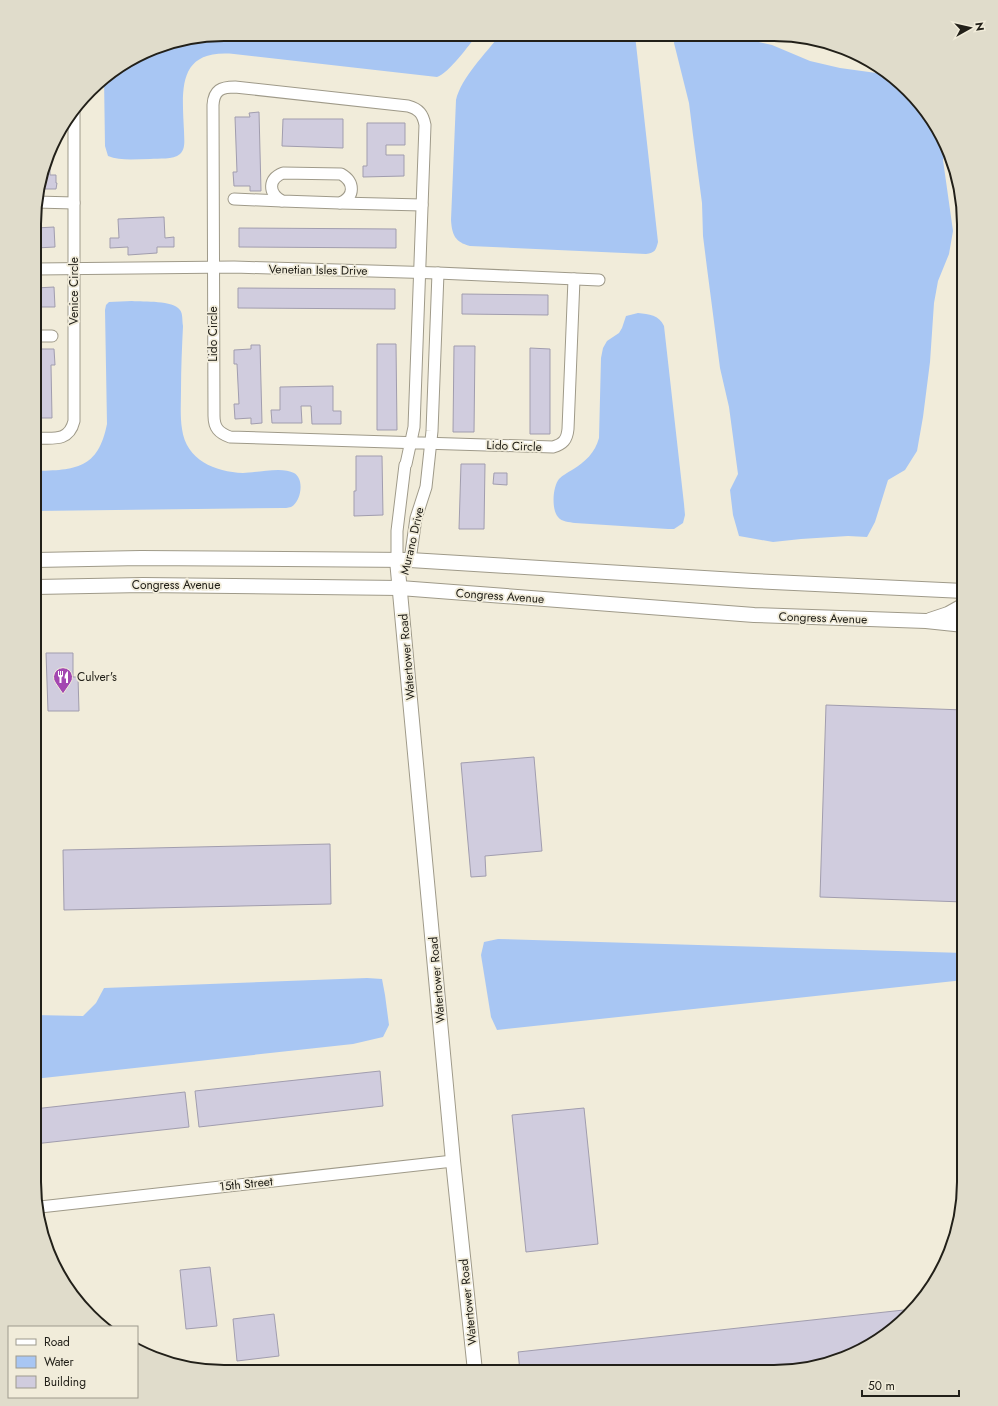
<svg xmlns="http://www.w3.org/2000/svg" width="998" height="1406" font-family="Jost,sans-serif">
<rect width="100%" height="100%" fill="#f1ecda"/>
<g fill="#a8c6f3">
<path d="M224 34 477 35C469 45 449 73 437 77L234 54C177 49 182 89 184 131 184 139 186 149 180 154 173 160 159 158 150 159 136 159 120 161 108 156L105 146 104 78 163 44Z"/>
<path d="M500 35H635L658 242C656 250 655 253 646 254L470 246C455 242 452 235 451 220L456 100C461 78 486 53 500 35Z"/>
<polygon points="675,35 724,35 742,38 772,45 810,61 840,68 891,75 944,140 947,150 943,160 953,231 949,254 938,281 934,303 930,362 923,417 917,451 905,470 888,480 875,522 867,537 848,536 801,539 773,542 739,536 733,515 730,490 738,474 729,407 720,368 707,268 703,236 702,203 693,135 689,103 674,43"/>
<path d="M132 301C144 302 173 300 180 310 183 314 182 320 183 326 182 347 181 368 181 390 181 403 180 416 182 429 186 460 215 472 243 473 256 473 282 466 294 473 305 479 301 502 291 507 288 508 284 508 282 508L35 511V471C76 470 98 469 107 424L105 310 106 305 109 302Z"/>
<path d="M638 313C649 314 659 315 664 326L684 504 685 515 683 523 674 529H668L575 523C569 522 562 522 558 517 551 509 553 486 559 479 563 475 567 473 572 470 585 462 595 453 599 438L601 358 603 348 607 341 619 333 622 328 626 316Z"/>
<polygon points="498,939 964,953 964,980 497,1030 491,1017 481,955 484,942"/>
<polygon points="367,978 382,979 385,995 389,1025 383,1037 353,1044 34,1079 34,1015 83,1016 96,1003 104,988"/>
</g>
<g fill="#d0ccde" stroke="#a19dae">
<polygon points="259,112 261,191 250,191 250,186 234,186 233,172 237,172 235,117 250,117 249,113"/>
<polygon points="283,119 343,119 343,148 282,146"/>
<polygon points="367,123 405,123 405,145 386,145 386,155 404,155 404,176 363,177 363,166 367,166"/>
<polygon points="50,157 50,175 56,175 56,183 57,183 56,189 39,189"/>
<polygon points="164,217 165,238 174,237 174,247 157,247 157,253 128,255 128,247 110,248 110,238 119,238 118,219"/>
<polygon points="54,227 55,247 36,248 36,228"/>
<polygon points="239,228 396,229 396,248 239,247"/>
<polygon points="54,287 55,307 35,307 36,288"/>
<polygon points="238,288 395,289 395,309 238,308"/>
<polygon points="462,294 548,295 548,315 462,314"/>
<polygon points="35,344 38,344 38,349 54,349 55,365 51,365 52,418 39,418 39,423 35,423"/>
<polygon points="377,344 396,344 397,430 377,430"/>
<polygon points="251,345 260,345 262,423 251,424 251,418 235,419 234,404 239,404 237,364 234,364 234,350 251,349"/>
<polygon points="454,346 475,346 474,432 453,432"/>
<polygon points="530,348 550,349 550,434 530,434"/>
<polygon points="333,386 333,411 341,411 341,424 312,424 311,406 301,406 302,423 272,423 271,410 280,410 280,387"/>
<polygon points="356,456 382,456 383,515 354,516 354,491 356,491"/>
<polygon points="461,464 485,464 484,529 459,529"/>
<polygon points="494,473 507,473 507,485 493,484"/>
<polygon points="46,653 73,653 73,677 78,677 79,711 48,711"/>
<polygon points="826,705 964,710 964,902 820,897"/>
<polygon points="534,757 542,851 485,856 486,876 471,877 461,763"/>
<polygon points="330,844 331,904 64,910 63,850"/>
<polygon points="380,1071 383,1106 199,1127 195,1091"/>
<polygon points="185,1092 189,1127 34,1144 34,1109"/>
<polygon points="584,1108 598,1244 526,1252 512,1115"/>
<polygon points="210,1267 217,1326 186,1329 180,1270"/>
<polygon points="913,1309 899,1325 858,1352 774,1372 520,1371 518,1352"/>
<polygon points="274,1314 279,1356 237,1361 233,1319"/>
</g>
<g fill="none" stroke-linecap="round" stroke-linejoin="round">
<g stroke="#9f9a89" stroke-width="13">
<g id="minor">
<path d="M283 173 341 174C355 182 355 197 340 203L282 201C268 193 268 179 283 173Z"/>
<polyline points="234,199 282,201"/>
<polyline points="36,202 74,203"/>
<polyline points="340,203 422,205"/>
<polyline points="36,269 234,267 438,273 599,280"/>
<polyline points="35,336 52,336"/>
<path d="M35 438C53 438 69 442 74 421V112"/>
<path d="M397 560V531L405 465 406 464 414 427 425 125C423 114 419 109 408 106L235 87C221 87 214 90 213 105L214 416C214 428 219 433 230 437L553 447C563 444 567 440 568 429L574 279"/>
<polyline points="410,560 416,518 426,487 432,431 438,273"/>
<polyline points="40,1207 453,1161"/>
<polyline points="463,1371 475,1370"/>
</g>
</g>
<g stroke="#9f9a89" stroke-width="16">
<g id="tertiary">
<polyline points="35,560 141,558 410,560 753,581 964,591"/>
<polyline points="397,560 453,1161 475,1371"/>
<polyline points="35,587 143,585 400,588 754,615 926,621 964,625"/>
<polyline points="930,620 948,614 964,605"/>
</g>
</g>
<use href="#minor" stroke="#fff" stroke-width="11"/>
<use href="#tertiary" stroke="#fff" stroke-width="14"/>
</g>
<defs>
<g id="restaurant-pin" transform="scale(1)"><path d="M0 17L-7.5 6A9.5 9.5 0 1 1 7.5 6Z" fill="#a347b1" stroke="#f1ecda"/><path d="M-5-6h1v4h1v-4h1v4h1v-4h1v5L-1.5 .5V6h-2V.5L-5-1ZM5-6V6H3V1.5H1.5Q1.5-4 5-6Z" fill="#fff"/></g>
</defs>
<g fill-rule="evenodd">
<use href="#restaurant-pin" x="63" y="677"/>
</g>
<g text-anchor="middle" dominant-baseline="central" stroke-width="3.5" stroke-linejoin="round" paint-order="stroke">
<g font-size="12" fill="#222019" stroke="#f1ecda">
<text transform="translate(318 270) rotate(1)">Venetian Isles Drive</text>
<text transform="translate(74 291) rotate(-90)">Venice Circle</text>
<text transform="translate(213 334) rotate(-90)">Lido Circle</text>
<text transform="translate(514 446) rotate(2)">Lido Circle</text>
<text transform="translate(412 541) rotate(-77)">Murano Drive</text>
<text x="176" y="585">Congress Avenue</text>
<text transform="translate(500 596) rotate(4)">Congress Avenue</text>
<text transform="translate(823 618) rotate(2)">Congress Avenue</text>
<text transform="translate(407 657) rotate(-95)">Watertower Road</text>
<text transform="translate(437 980) rotate(-95)">Watertower Road</text>
<text transform="translate(246 1184) rotate(-6)">15th Street</text>
<text transform="translate(468 1302) rotate(-96)">Watertower Road</text>
</g>
<g font-size="12" fill="#222019" stroke="#f1ecda" text-anchor="start">
<text x="77" y="677">Culver's</text>
</g>
</g>
<path d="M0 0H998V1406H0ZM224 41H774A183 183 0 0 1 957 224V1182A183 183 0 0 1 774 1365H224A183 183 0 0 1 41 1182V224A183 183 0 0 1 224 41Z" fill="#e0dccb" fill-rule="evenodd"/>
<path fill="none" stroke="#222019" stroke-width="2" d="M224 41H774A183 183 0 0 1 957 224V1182A183 183 0 0 1 774 1365H224A183 183 0 0 1 41 1182V224A183 183 0 0 1 224 41Z"/>
<rect x="8" y="1326" width="130" height="72" fill="#f1ecda" stroke="#9e9a8d"/>
<rect x="16" y="1339" width="20" height="6" fill="#ffffff" stroke="#9e9a8d"/>
<text x="44" y="1346" font-size="12" fill="#222019">Road</text>
<rect x="16" y="1356" width="20" height="12" fill="#a8c6f3" stroke="#9e9a8d"/>
<text x="44" y="1366" font-size="12" fill="#222019">Water</text>
<rect x="16" y="1376" width="20" height="12" fill="#d0ccde" stroke="#9e9a8d"/>
<text x="44" y="1386" font-size="12" fill="#222019">Building</text>
<g transform="translate(970 28) rotate(82)" stroke="#f1ecda" stroke-width="3" paint-order="stroke">
<path d="M0-3L7 15L0 10L-7 15Z" fill="#222019"/>
<text y="-6" font-size="11" font-weight="bold" text-anchor="middle" fill="#222019">N</text>
</g>
<path d="M862 1390v6h97v-6" fill="none" stroke="#222019" stroke-width="2"/>
<text x="868" y="1390" font-size="12" fill="#222019" stroke="#f1ecda" stroke-width="3" paint-order="stroke">50 m</text>
</svg>
